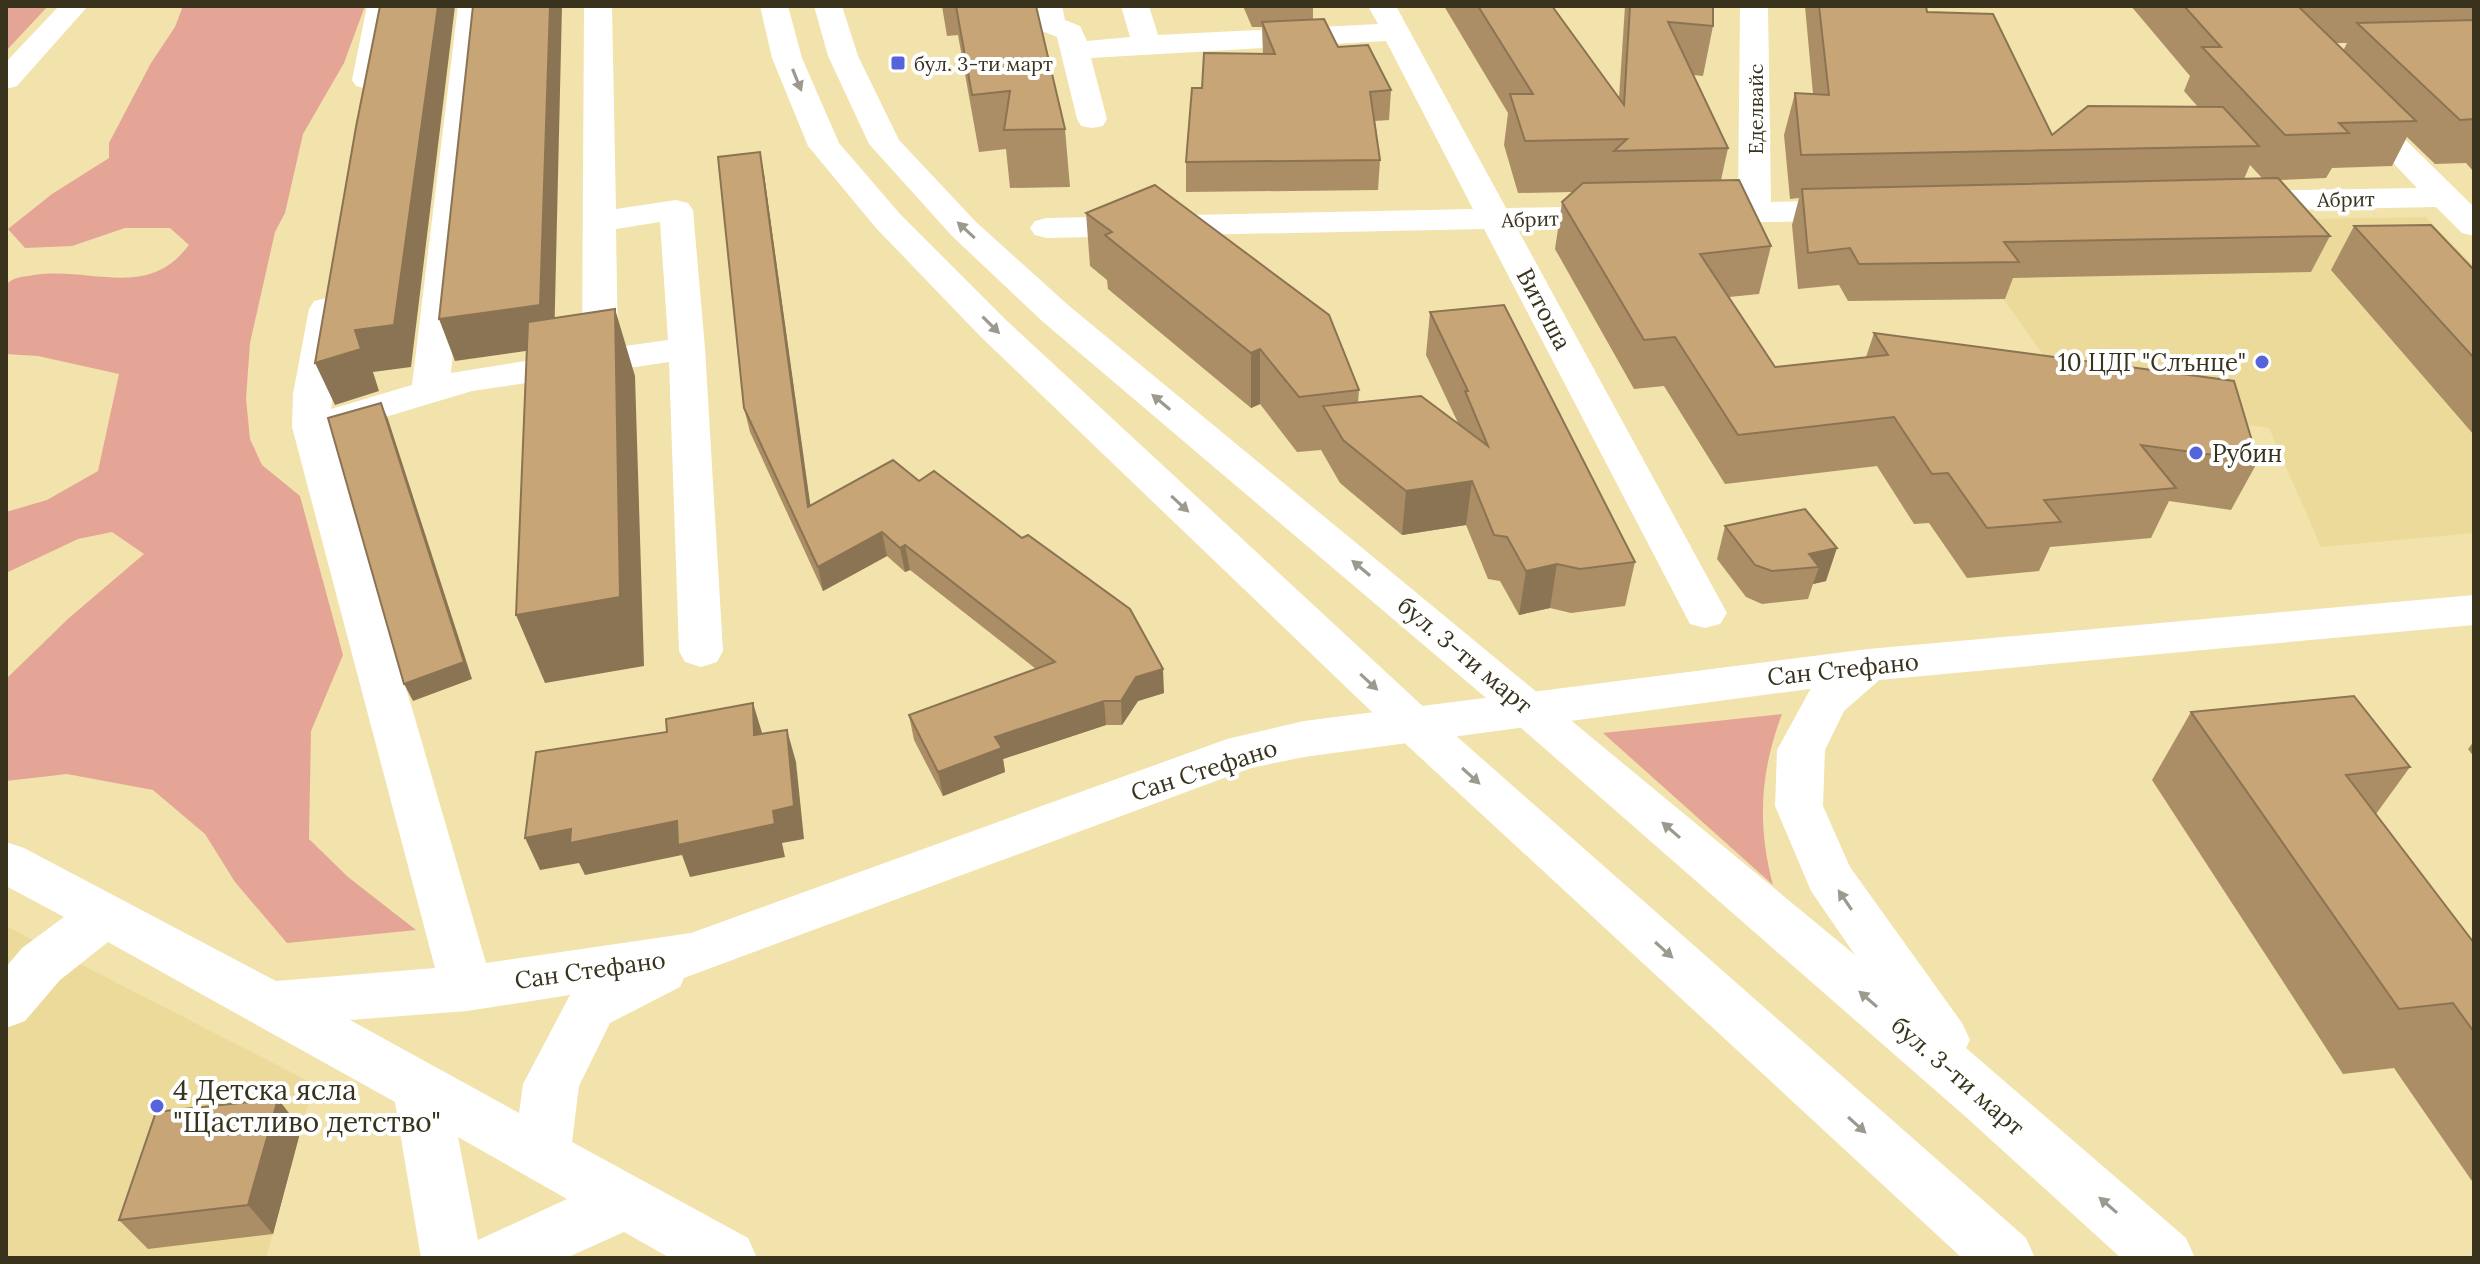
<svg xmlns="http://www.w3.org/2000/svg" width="2480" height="1264" font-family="Lora,serif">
<rect width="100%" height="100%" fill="#f2e2ab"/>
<g fill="#ecda9b">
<polygon points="2426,217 2474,266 2474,533 2321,547 2269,428 2074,399 1975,258 2121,222"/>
<polygon points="6,926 314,1084 301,1129 183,1142 148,1248 273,1233 266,1258 6,1258"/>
</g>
<g fill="#e4a596">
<polygon points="6,6 48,6 6,51"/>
<path d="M183 6H365L344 63 303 134 285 213 275 232 250 343 246 399 250 439 262 465 300 496 343 655 311 731 309 839 348 877 416 930 287 943 235 882 205 834 153 790 67 774 6 781V679L69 618 144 554 112 532 78 539 6 573V512L47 500 98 471 119 374 38 356 6 354V285C14 276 23 277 34 275 92 266 147 301 189 245L170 228H125L72 246 25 248 8 229 52 194 109 158V143L151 63 175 27Z"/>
<path d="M1782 714C1760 772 1757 825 1773 885L1603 733Z"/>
</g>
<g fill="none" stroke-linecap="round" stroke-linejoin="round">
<g fill="#fff" fill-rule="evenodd">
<polygon points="59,6 88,6 17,86 6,89 6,62"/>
<polygon points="367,6 391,6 393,9 382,80 378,86 367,89 356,86 352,80"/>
<path d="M458 6H486L451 373 582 352 584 6H612L616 209 676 200 688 203 693 210 705 348 723 651 717 662 701 667 685 662 679 651 669 362 472 391 332 433 486 963 691 933 1227 739 1304 721 1868 649 2474 595V625L1868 681 1304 757 1251 768 684 978 680 987 610 1023 579 1086 572 1142 748 1238 757 1258H670L624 1232 566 1258H421L395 1102 108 942 60 980 25 1021 6 1028V967L22 948 64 917 6 886V842L24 848 276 981 435 968 292 427 293 394 309 309 314 301 327 298 340 301 345 309 331 409 412 385ZM660 222 668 340 618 347 616 229ZM570 995 523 1084 519 1113 350 1020 467 1011ZM458 1137 567 1199 478 1240Z"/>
<polygon points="1034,6 1062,6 1065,20 1080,26 1087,41 1130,37 1121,6 1149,6 1158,35 1378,24 1368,6 1396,6 1506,208 1619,206 1631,209 1636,216 1631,223 1619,226 1517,228 1727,613 1720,624 1705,628 1690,624 1484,229 1047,238 1035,235 1030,228 1035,221 1047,218 1473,209 1386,41 1091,58 1107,119 1103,126 1092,128 1081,126 1077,119 1057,37 1042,31"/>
<polygon points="1740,6 1768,6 1771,202 1854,200 1866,203 1871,210 1866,217 1854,220 1695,224 1683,221 1678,214 1683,207 1738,203"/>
<polygon points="2358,101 2369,104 2474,207 2474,236 2462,233 2436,207 2239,211 2227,208 2223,201 2227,194 2239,191 2417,188 2343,110 2347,104"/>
</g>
<g fill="#fff" fill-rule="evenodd">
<polygon points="760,6 788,6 802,58 839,143 900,214 1006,320 1429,712 2026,1238 2035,1258 1962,1258 1397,736 980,336 876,228 808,146 772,58"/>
<polygon points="814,6 842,6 858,56 899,140 976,222 1068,305 1855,955 1811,891 1775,806 1777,750 1811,688 1852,654 1868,649 1884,654 1890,665 1884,676 1844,711 1825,750 1823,806 1850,867 1962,1023 1970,1040 1966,1048 2186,1238 2195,1258 2121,1258 1967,1118 1512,720 1042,321 952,236 869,144 828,56"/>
</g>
</g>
<g fill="#ab8e66" fill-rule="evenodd">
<polygon points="942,6 1036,6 1065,129 1070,187 1010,188 1006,149 979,152 958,35 947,36"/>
<polygon points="1243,6 1313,6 1313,20 1338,47 1391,90 1389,120 1375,121 1380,160 1378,190 1186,192 1186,162 1202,88 1263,54 1262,27 1252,27"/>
<polygon points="1444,6 1552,6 1619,98 1625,6 1713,6 1713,26 1703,76 1693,75 1728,148 1721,180 1771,246 1759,294 1729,297 1775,367 1866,357 1874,333 2258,461 2231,510 2169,501 2151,538 2050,547 2039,571 1967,578 1929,523 1914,524 1877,466 1725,484 1664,386 1634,389 1555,249 1562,202 1573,192 1518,193 1504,145 1508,113"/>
<path d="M1805 6H1926L1927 12 2052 135 2198 107 2184 91 2190 76 2131 6H2474V172L2466 163 2435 164 2407 137 2392 166 2332 168 2326 178 2280 180 2330 236 2311 272 2013 278 2005 299 1848 301 1839 285 1798 289 1792 225 1799 198 1790 199 1784 135 1795 93 1813 94ZM2336 43H2347L2343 51ZM2250 165 2262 178 2244 179Z"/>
<polygon points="764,174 810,506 893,460 1164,693 1138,701 1122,725 1106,725 1003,759 1005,772 943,796 914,740 909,715 1036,669 910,570 905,572 887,556 823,591 750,432 744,408"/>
<polygon points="1086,213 1359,390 1358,403 1459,425 1426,355 1430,312 1635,562 1625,606 1571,613 1550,608 1519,615 1500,581 1488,579 1466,525 1402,535 1340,483 1321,450 1297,452 1260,404 1251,408 1108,289 1107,280 1090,266"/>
<polygon points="2354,226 2474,270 2474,435 2331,270"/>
<polygon points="1805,509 1826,581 1813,584 1808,599 1762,604 1746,597 1717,559 1725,526"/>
<polygon points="2191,712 2410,767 2376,814 2474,943 2474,1184 2394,1068 2343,1074 2152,780"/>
<polygon points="2474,741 2474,757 2468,749"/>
<polygon points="278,1099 301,1129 273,1234 148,1249 119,1220"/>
</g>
<g fill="#8b7453">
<polygon points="438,6 455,6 411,367 373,372 379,391 335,405 315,363 355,330"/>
<polygon points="550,6 562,6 554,347 455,361 439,319"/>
<polygon points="760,152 764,174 814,531 808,507"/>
<polygon points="615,309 635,376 644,666 545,683 516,615"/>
<polygon points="1260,349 1260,404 1251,408 1251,353"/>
<polygon points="381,403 388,419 472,679 413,701 404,684"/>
<polygon points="1472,481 1466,525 1402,535 1406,491"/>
<polygon points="882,532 887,556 823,591 818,567"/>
<polygon points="905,545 910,570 905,572 900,548"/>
<polygon points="1837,548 1826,581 1813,584 1819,567 1809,554"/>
<polygon points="1557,564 1550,608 1519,615 1526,571"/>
<polygon points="1163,669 1164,693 1138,701 1122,725 1121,701 1136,677"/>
<polygon points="1104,701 1106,725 1003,759 1005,772 943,796 938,772 995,737"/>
<polygon points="753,703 763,736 754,735"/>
<polygon points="787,730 796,762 804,839 782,843 785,857 690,877 682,855 585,875 579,863 540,870 525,838 571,829 677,821 773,811"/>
<polygon points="278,1099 301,1129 273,1234 248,1205"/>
</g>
<g fill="#c7a577" stroke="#8b7453" stroke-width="2">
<polygon points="380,6 438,6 394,325 355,330 361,349 315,363 356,127"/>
<polygon points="473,6 550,6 540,305 439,319"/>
<polygon points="956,6 1036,6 1065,129 1004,130 1010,91 972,95"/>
<polygon points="1478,6 1552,6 1624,105 1630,6 1713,6 1713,26 1668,22 1728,148 1614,151 1627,139 1525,141 1510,94 1533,94"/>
<polygon points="1819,6 1926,6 1927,12 1993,14 2052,135 2088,106 2223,107 2259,146 1801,155 1795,93 1829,95"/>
<polygon points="2184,6 2298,6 2416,121 2339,123 2349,133 2285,135 2202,47 2221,47"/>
<polygon points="1324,19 1338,47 1368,45 1391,90 1370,92 1380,160 1186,162 1192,88 1202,88 1204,53 1275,54 1262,22"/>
<polygon points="2474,20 2474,119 2460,120 2357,23"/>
<polygon points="760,152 808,507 893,460 919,481 934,471 1022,538 1028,535 1130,609 1163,669 1136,677 1121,701 1104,701 995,737 1002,748 938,772 909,715 1055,662 905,545 900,548 882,532 818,567 744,408 718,157"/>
<polygon points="2278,178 2330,236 2004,242 2019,262 1859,264 1850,248 1808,253 1802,189"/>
<polygon points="1739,180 1771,246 1700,254 1775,367 1888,355 1874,333 2234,381 2258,461 2141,445 2176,488 2044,500 2061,522 1987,528 1948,473 1932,474 1894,417 1738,435 1675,337 1644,340 1562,202 1583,183"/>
<polygon points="1155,185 1329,315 1359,390 1299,397 1260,349 1251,353 1105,235 1112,232 1086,213"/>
<polygon points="2431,225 2474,270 2474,358 2354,226"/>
<polygon points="1504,305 1635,562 1580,569 1557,564 1526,571 1507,537 1494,535 1472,481 1406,491 1343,440 1323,406 1421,396 1488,446 1465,391 1468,391 1430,312"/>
<polygon points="615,309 620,597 516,615 528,322"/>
<polygon points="381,403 464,662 404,684 328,418"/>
<polygon points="1805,509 1837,548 1809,554 1819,567 1772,571 1755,565 1725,526"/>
<polygon points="2354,696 2410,767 2346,775 2474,943 2474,1032 2453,1003 2399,1009 2191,712"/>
<polygon points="753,703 754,735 787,730 794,806 773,811 775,824 678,845 677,821 570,843 571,829 525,838 536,752 667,732 666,719"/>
<polygon points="278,1099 248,1205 119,1220 156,1112"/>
</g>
<defs><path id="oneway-solid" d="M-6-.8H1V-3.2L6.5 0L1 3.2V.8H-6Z" transform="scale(2)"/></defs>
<g fill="#9c998e">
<use href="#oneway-solid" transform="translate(797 80) rotate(68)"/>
<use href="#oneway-solid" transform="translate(966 230) rotate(-137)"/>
<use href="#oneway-solid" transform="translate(991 325) rotate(45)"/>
<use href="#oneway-solid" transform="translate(1161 402) rotate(-140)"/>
<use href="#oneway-solid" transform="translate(1180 504) rotate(43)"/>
<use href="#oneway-solid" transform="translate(1361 568) rotate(-140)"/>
<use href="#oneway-solid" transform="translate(1369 682) rotate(43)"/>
<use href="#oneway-solid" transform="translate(1471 776) rotate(42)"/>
<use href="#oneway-solid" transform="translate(1671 830) rotate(-139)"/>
<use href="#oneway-solid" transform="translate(1845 900) rotate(-124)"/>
<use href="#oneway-solid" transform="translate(1664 950) rotate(42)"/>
<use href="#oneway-solid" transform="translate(1868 999) rotate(-139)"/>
<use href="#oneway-solid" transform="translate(1857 1125) rotate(42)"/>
<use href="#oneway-solid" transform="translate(2108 1205) rotate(-139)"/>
</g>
<g fill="#5564da" stroke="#fff" stroke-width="3">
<rect x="890" y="55" width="16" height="16" rx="4"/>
<circle cx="2262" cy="362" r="8"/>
<circle cx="2196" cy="453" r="8"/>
<circle cx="157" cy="1106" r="8"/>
</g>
<g text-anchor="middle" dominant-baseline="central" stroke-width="8" stroke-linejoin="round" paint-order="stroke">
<g font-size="20" fill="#39331d" stroke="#fff" text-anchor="start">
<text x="914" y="63">бул. 3-ти март</text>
</g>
<g font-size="20" fill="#39331d" stroke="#fff">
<text transform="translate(1755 109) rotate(-90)">Еделвайс</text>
<text transform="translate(2346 199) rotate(-1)">Абрит</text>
<text transform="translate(1530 219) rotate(-2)">Абрит</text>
</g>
<g font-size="24" fill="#39331d" stroke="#fff">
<text transform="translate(1544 309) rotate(62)">Витоша</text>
<text transform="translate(1465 655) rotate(40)">бул. 3-ти март</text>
<text transform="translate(1843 669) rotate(-6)">Сан Стефано</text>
<text transform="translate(1204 770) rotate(-18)">Сан Стефано</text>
<text transform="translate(590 970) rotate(-8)">Сан Стефано</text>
<text transform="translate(1958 1076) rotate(41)">бул. 3-ти март</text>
</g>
<g font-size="24" fill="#39331d" stroke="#fff" text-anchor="end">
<text x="2246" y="362">10 ЦДГ "Слънце"</text>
<text x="2212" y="453" text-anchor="start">Рубин</text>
</g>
<g font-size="28" fill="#39331d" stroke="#fff" text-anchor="start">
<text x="173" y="1090">4 Детска ясла<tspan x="173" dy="32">"Щастливо детство"</tspan></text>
</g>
</g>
<rect width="2480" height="1264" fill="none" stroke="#39331d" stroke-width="16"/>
</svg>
